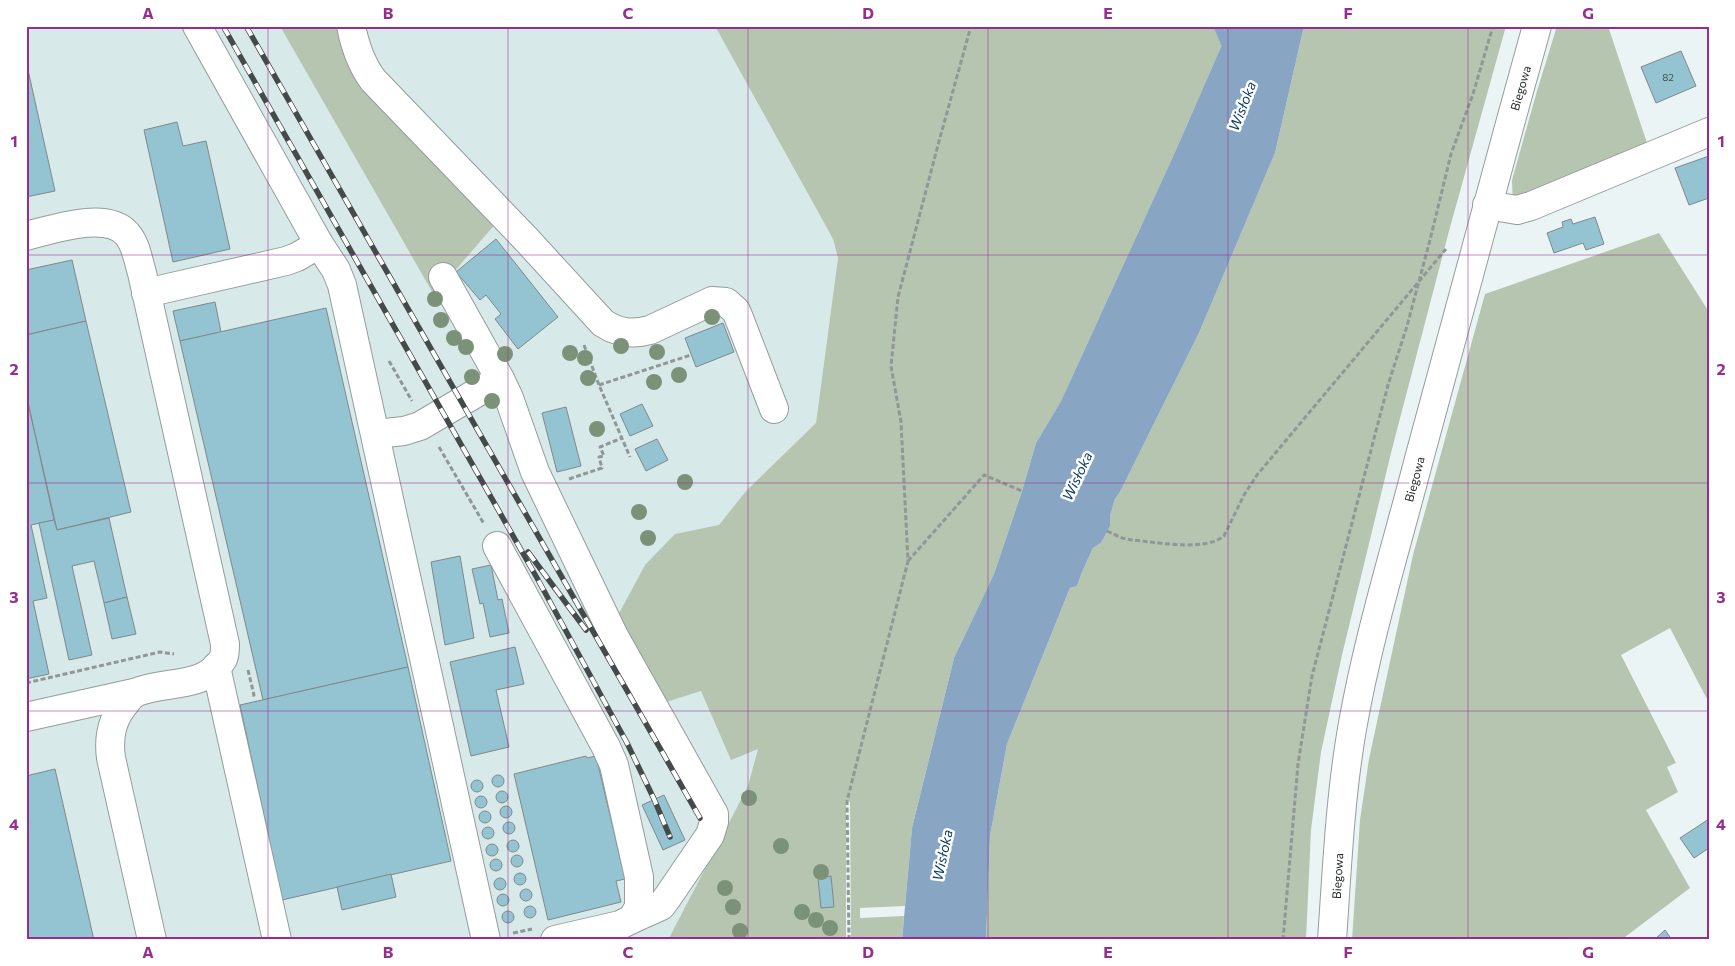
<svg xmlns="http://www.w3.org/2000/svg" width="1735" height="966" font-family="Commissioner,sans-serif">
<rect width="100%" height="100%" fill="#ebf4f4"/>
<polygon fill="#d7eae9" points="26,26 715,26 833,239 838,258 816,423 831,477 748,786 668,940 26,940"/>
<g fill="#b6c5b0">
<polygon points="280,26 335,26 363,89 509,208 434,295"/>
<polygon points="715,26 1225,26 1224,40 1175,152 1061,401 1036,443 1022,491 994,574 954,658 912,828 905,906 860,908 860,918 904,916 902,940 851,940 850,802 846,801 846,940 668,940 748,786 758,749 731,760 701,691 666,702 616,619 645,565 675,534 719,525 746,491 816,423 838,258 833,239"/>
<polygon points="1304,26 1506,26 1449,231 1392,449 1342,655 1321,752 1311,830 1306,940 986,940 990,836 1007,744 1070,588 1077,586 1082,572 1093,548 1101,543 1110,526 1110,516 1115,499 1120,492 1199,333 1275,153"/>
<polygon points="1557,26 1608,26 1649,149 1513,208 1512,180 1537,91"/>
<polygon points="1659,233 1709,312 1709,703 1670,628 1621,655 1676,763 1667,767 1678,792 1646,810 1690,888 1621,940 1352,940 1360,820 1369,759 1413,555 1485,294"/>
</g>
<polygon fill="#88a6c3" points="1225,26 1304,26 1275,153 1199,333 1120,492 1115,499 1110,516 1110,526 1101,543 1093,548 1082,572 1077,586 1070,588 1007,744 990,836 986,940 902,940 912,828 954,658 994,574 1022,491 1036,443 1061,401 1175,152 1224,40"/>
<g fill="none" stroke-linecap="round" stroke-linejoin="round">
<polyline stroke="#88a6c3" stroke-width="9" points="1218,26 1228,49"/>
</g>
<g fill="#94c3d2" stroke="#80888b">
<polygon points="1681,51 1696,86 1656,103 1641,67"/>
<polygon points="26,61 55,191 26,197"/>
<polygon points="177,122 183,146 206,141 230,249 173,262 144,130"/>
<polygon points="1709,156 1709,198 1689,205 1675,168"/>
<polygon points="1595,217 1604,244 1586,250 1583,243 1554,253 1547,233 1563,227 1562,222 1571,219 1573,224"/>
<polygon points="496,239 558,317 518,349 495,319 501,314 486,295 480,300 456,272"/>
<polygon points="72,260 86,321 26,335 26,270"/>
<polygon points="215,302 221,332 180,341 173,311"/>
<polygon points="326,308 408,667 263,700 180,341"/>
<polygon points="86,321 131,512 57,530 26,394 26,335"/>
<polygon points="723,323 734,352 696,367 685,338"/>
<polygon points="26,394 54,520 31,525 47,598 33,601 49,674 26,679"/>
<polygon points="642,404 653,426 630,436 620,414"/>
<polygon points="566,407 581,466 557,472 542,413"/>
<polygon points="657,439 668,460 646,471 635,449"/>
<polygon points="109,518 127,597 104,603 94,561 72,566 92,655 69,660 39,523 54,520 57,530"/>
<polygon points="460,556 474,638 445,645 431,562"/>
<polygon points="491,565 498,600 502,599 509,633 490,637 483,603 480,604 472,569"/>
<polygon points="127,597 136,634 112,639 104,603"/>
<polygon points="515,647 524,684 496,690 509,747 471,756 450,662"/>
<polygon points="408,667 451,861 282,900 240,705"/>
<polygon points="586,756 587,758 596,756 625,879 616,881 621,902 548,920 514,774"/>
<polygon points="55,769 94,940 26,940 26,776"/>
<circle cx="498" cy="781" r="6"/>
<circle cx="477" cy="786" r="6"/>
<circle cx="502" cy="797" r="6"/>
<polygon points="664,795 685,840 663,850 642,805"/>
<circle cx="481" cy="802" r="6"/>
<circle cx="506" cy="812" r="6"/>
<circle cx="485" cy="817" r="6"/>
<polygon points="1709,819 1709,848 1694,858 1680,838"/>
<circle cx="509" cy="828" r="6"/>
<circle cx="488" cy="833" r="6"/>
<circle cx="513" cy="846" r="6"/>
<circle cx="492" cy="850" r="6"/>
<circle cx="517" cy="861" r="6"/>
<circle cx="496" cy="865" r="6"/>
<circle cx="520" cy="879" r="6"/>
<polygon points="391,874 396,897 342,910 337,887"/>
<polygon points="831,876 834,907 821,908 818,878"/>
<circle cx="500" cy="884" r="6"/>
<circle cx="526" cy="895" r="6"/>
<circle cx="503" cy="900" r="6"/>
<circle cx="530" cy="912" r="6"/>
<circle cx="508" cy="917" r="6"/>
<polygon points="1665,930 1672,940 1654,940"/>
</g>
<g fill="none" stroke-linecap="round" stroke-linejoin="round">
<g stroke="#949d9c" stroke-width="30">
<g id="minor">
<polyline points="197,26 319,244 336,270 342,285 486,940"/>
<path d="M351 26C355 46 361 64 373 80L525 238 603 323C618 333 632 335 650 330L712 301 726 302 736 311 739 318 774 409"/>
<polyline points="1487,205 1517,210 1531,206 1709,132"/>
<path d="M26 236C51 230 107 210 127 234 136 244 138 260 142 273L225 644C225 648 225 655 223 659 205 690 162 680 135 693 132 695 129 698 127 701 112 718 108 736 111 758L152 940"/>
<polyline points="443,277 500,379 509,398 535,472 614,636 714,814 714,822 710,835 667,898 661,906 632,919"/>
<polyline points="146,293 286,261 297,257 319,244"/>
<polyline points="376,434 404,431 420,426 500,379"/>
<polyline points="497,546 606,747 614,765 639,877 639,907 632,919 620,925 555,940"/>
<polyline points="216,667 277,940"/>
<polyline points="26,717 134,693"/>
<path d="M1332 940C1337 869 1340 798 1352 729 1368 637 1396 548 1419 459 1458 314 1497 170 1537 26"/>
</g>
</g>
<g stroke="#909797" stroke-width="3" stroke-dasharray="5 2.5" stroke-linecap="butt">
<polyline points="584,345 599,385 630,457"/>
<polyline points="389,361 412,401"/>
<polyline points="599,385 691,355"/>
<polyline points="439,447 484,524"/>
<polyline points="569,479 602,468 599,457 604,456 600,447 622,438"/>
<path d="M1107 531 1122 538 1132 540C1157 542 1204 552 1224 536L1244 495 1257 475 1446 249"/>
<polyline points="908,561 984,475 1022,491"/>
<polyline points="248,670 254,695 250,696"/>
<polyline points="26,683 160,652 174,654"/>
<polyline points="513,933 532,929"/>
<polyline points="849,940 847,801 908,561 901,422 891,366 898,297 938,145 971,26"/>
<polyline points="1283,940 1298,764 1312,676 1388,385 1407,326 1430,240 1451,154 1473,94 1493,26"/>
</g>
<use href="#minor" stroke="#fff" stroke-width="28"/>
<g stroke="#444949" stroke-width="5.5">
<g id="rail">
<polyline points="223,26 537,578 627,743 654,799 670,837"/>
<polyline points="246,26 700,818"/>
<polyline points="528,552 586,630"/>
</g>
</g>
<use href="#rail" stroke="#fff" stroke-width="4" stroke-dasharray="11" stroke-linecap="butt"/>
</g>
<g fill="#7c9278">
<circle cx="435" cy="299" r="8"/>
<circle cx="712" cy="317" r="8"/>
<circle cx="441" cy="320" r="8"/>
<circle cx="454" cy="338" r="8"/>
<circle cx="621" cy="346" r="8"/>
<circle cx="466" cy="347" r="8"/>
<circle cx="657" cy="352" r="8"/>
<circle cx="570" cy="353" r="8"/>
<circle cx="505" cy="354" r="8"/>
<circle cx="585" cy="358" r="8"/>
<circle cx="679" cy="375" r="8"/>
<circle cx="472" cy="377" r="8"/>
<circle cx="588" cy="378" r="8"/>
<circle cx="654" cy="382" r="8"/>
<circle cx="492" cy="401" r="8"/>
<circle cx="597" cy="429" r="8"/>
<circle cx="685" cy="482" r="8"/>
<circle cx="639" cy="512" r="8"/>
<circle cx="648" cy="538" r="8"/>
<circle cx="749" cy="798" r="8"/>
<circle cx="781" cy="846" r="8"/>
<circle cx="821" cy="872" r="8"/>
<circle cx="725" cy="888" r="8"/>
<circle cx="733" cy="907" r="8"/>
<circle cx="802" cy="912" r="8"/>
<circle cx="816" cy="920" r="8"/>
<circle cx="830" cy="928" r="8"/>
<circle cx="740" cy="931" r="8"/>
</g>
<path fill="none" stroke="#972d90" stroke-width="1" stroke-opacity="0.55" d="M268 26V940M508 26V940M748 26V940M988 26V940M1228 26V940M1468 26V940M26 255H1709M26 483H1709M26 711H1709"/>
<g text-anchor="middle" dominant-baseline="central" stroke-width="5" stroke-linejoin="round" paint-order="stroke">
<g font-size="10" fill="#425155">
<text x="1668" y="77">82</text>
</g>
<g font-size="12" fill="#272b2b" stroke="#fff">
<text transform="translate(1520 88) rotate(-74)">Biegowa</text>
<text transform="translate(1414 479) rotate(-75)">Biegowa</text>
<text transform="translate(1337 876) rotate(-87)">Biegowa</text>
</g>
<g font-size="14" font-style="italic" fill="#0a3b62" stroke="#fff">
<text transform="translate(1242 106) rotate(-69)">Wisłoka</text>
<text transform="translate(1077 476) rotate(-65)">Wisłoka</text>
<text transform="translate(942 855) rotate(-78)">Wisłoka</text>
</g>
</g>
<rect width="1735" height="966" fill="none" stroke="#ffffff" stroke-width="55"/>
<rect x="28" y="28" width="1680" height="910" fill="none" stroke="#972d90" stroke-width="2"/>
<g font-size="16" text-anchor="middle" font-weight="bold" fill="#972d90">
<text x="148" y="19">A</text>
<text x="388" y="19">B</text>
<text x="628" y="19">C</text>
<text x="868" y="19">D</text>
<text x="1108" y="19">E</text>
<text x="1348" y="19">F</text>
<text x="1588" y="19">G</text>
<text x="14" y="147">1</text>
<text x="1721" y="147">1</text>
<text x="14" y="375">2</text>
<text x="1721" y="375">2</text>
<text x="14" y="603">3</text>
<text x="1721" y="603">3</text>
<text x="14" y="830">4</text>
<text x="1721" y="830">4</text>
<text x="148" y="958">A</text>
<text x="388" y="958">B</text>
<text x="628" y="958">C</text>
<text x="868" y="958">D</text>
<text x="1108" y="958">E</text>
<text x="1348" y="958">F</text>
<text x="1588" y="958">G</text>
</g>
</svg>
